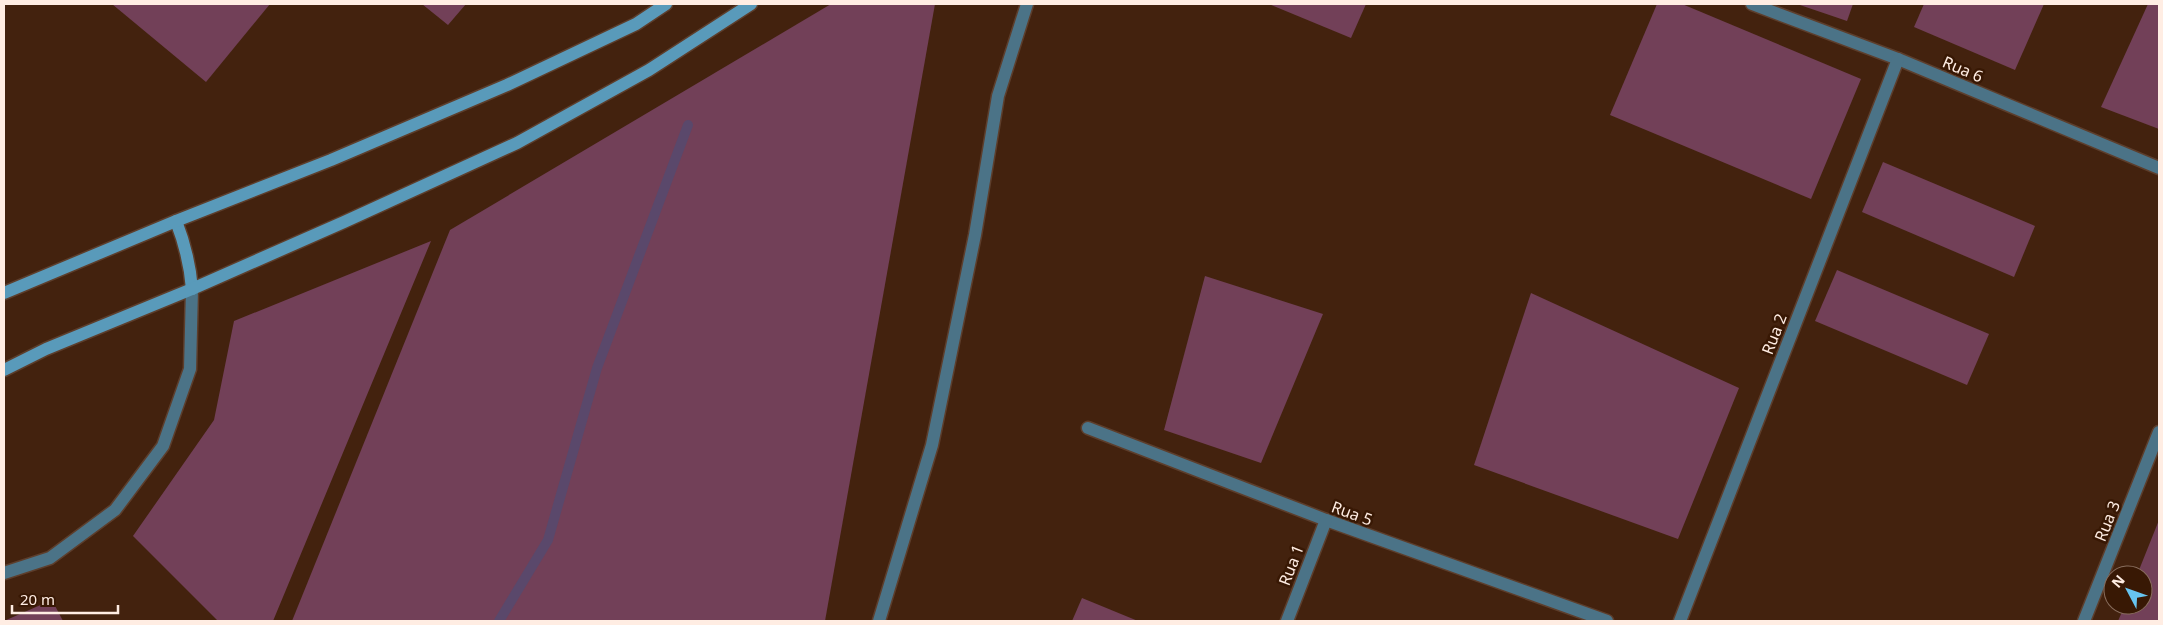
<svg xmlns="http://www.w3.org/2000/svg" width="2163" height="625" font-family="'Noto Sans',sans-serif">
<rect width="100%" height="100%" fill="#43220e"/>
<g fill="#724058">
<polygon points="112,4 270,4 206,82"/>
<polygon points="422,4 466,4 448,25"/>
<polygon points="831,4 935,4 825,621 292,621 450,230"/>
<polygon points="1269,4 1366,4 1351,38"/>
<polygon points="1657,4 1682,4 1861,79 1811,199 1610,115"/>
<polygon points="1797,4 1853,4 1847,21"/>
<polygon points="1924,4 2044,4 2015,70 1914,27"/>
<polygon points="2148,4 2159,4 2159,129 2101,107"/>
<polygon points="1883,162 2035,226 2014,277 1862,212"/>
<polygon points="431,241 273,621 218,621 133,536 214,420 234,321"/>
<polygon points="1837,270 1989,334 1967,385 1815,321"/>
<polygon points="1205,276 1323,314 1261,463 1164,430"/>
<polygon points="1531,293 1739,388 1678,539 1474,465"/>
<polygon points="2159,520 2159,621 2118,621 2125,605 2143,605 2143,575 2137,575"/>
<polygon points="1082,598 1138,621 1072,621"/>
<polygon points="52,600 63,621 4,621"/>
</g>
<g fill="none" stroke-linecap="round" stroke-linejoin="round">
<polyline stroke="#5a486b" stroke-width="10" points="499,621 548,540 597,368 688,125"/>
<g stroke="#5d3e2c" stroke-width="15">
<polyline id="lane" points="4,573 50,558 115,510 163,446 190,369 192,289"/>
</g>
<g stroke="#5d3e2c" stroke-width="15">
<g id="street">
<polyline points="1752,4 1898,59 2159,168"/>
<polyline points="1088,428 1326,520 1607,621"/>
<polyline points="879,621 932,445 975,235 998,96 1027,4"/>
<polyline points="1287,621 1326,520"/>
<polyline points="1680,621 1898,59"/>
<polyline points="2084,621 2159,432"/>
</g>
</g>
<g stroke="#5d3e2c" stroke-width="15">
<g id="secondary">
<path d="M176 221C185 244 190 264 192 289"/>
<polyline points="4,293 176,221 331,160 507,85 636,24 666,4"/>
<polyline points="4,370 46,349 192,289 344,222 517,143 649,70 751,4"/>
</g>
</g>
<use href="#lane" stroke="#4b7387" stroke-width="12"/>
<use href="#street" stroke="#4b7387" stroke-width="12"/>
<use href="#secondary" stroke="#599aba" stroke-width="12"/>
</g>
<g text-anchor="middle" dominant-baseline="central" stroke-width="5" stroke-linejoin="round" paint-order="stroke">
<g font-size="16" fill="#ffede3" stroke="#381804">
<text transform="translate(1963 69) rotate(23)">Rua 6</text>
<text transform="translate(1774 334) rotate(-69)">Rua 2</text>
<text transform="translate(1352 513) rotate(20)">Rua 5</text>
<text transform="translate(2107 521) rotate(-68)">Rua 3</text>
<text transform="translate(1291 565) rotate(-69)">Rua 1</text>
</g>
</g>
<rect width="2163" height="625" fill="none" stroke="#ffede3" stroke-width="10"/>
<g transform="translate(2128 590) rotate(311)"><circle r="24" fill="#381804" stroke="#886d5d"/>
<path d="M0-4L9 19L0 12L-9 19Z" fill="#67c4f0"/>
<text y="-8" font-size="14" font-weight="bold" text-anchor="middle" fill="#ffede3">N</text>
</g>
<path d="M12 605v8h106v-8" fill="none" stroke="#ffede3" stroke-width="2.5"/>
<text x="20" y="605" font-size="15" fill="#ffede3" stroke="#381804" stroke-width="4" paint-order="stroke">20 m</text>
</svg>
